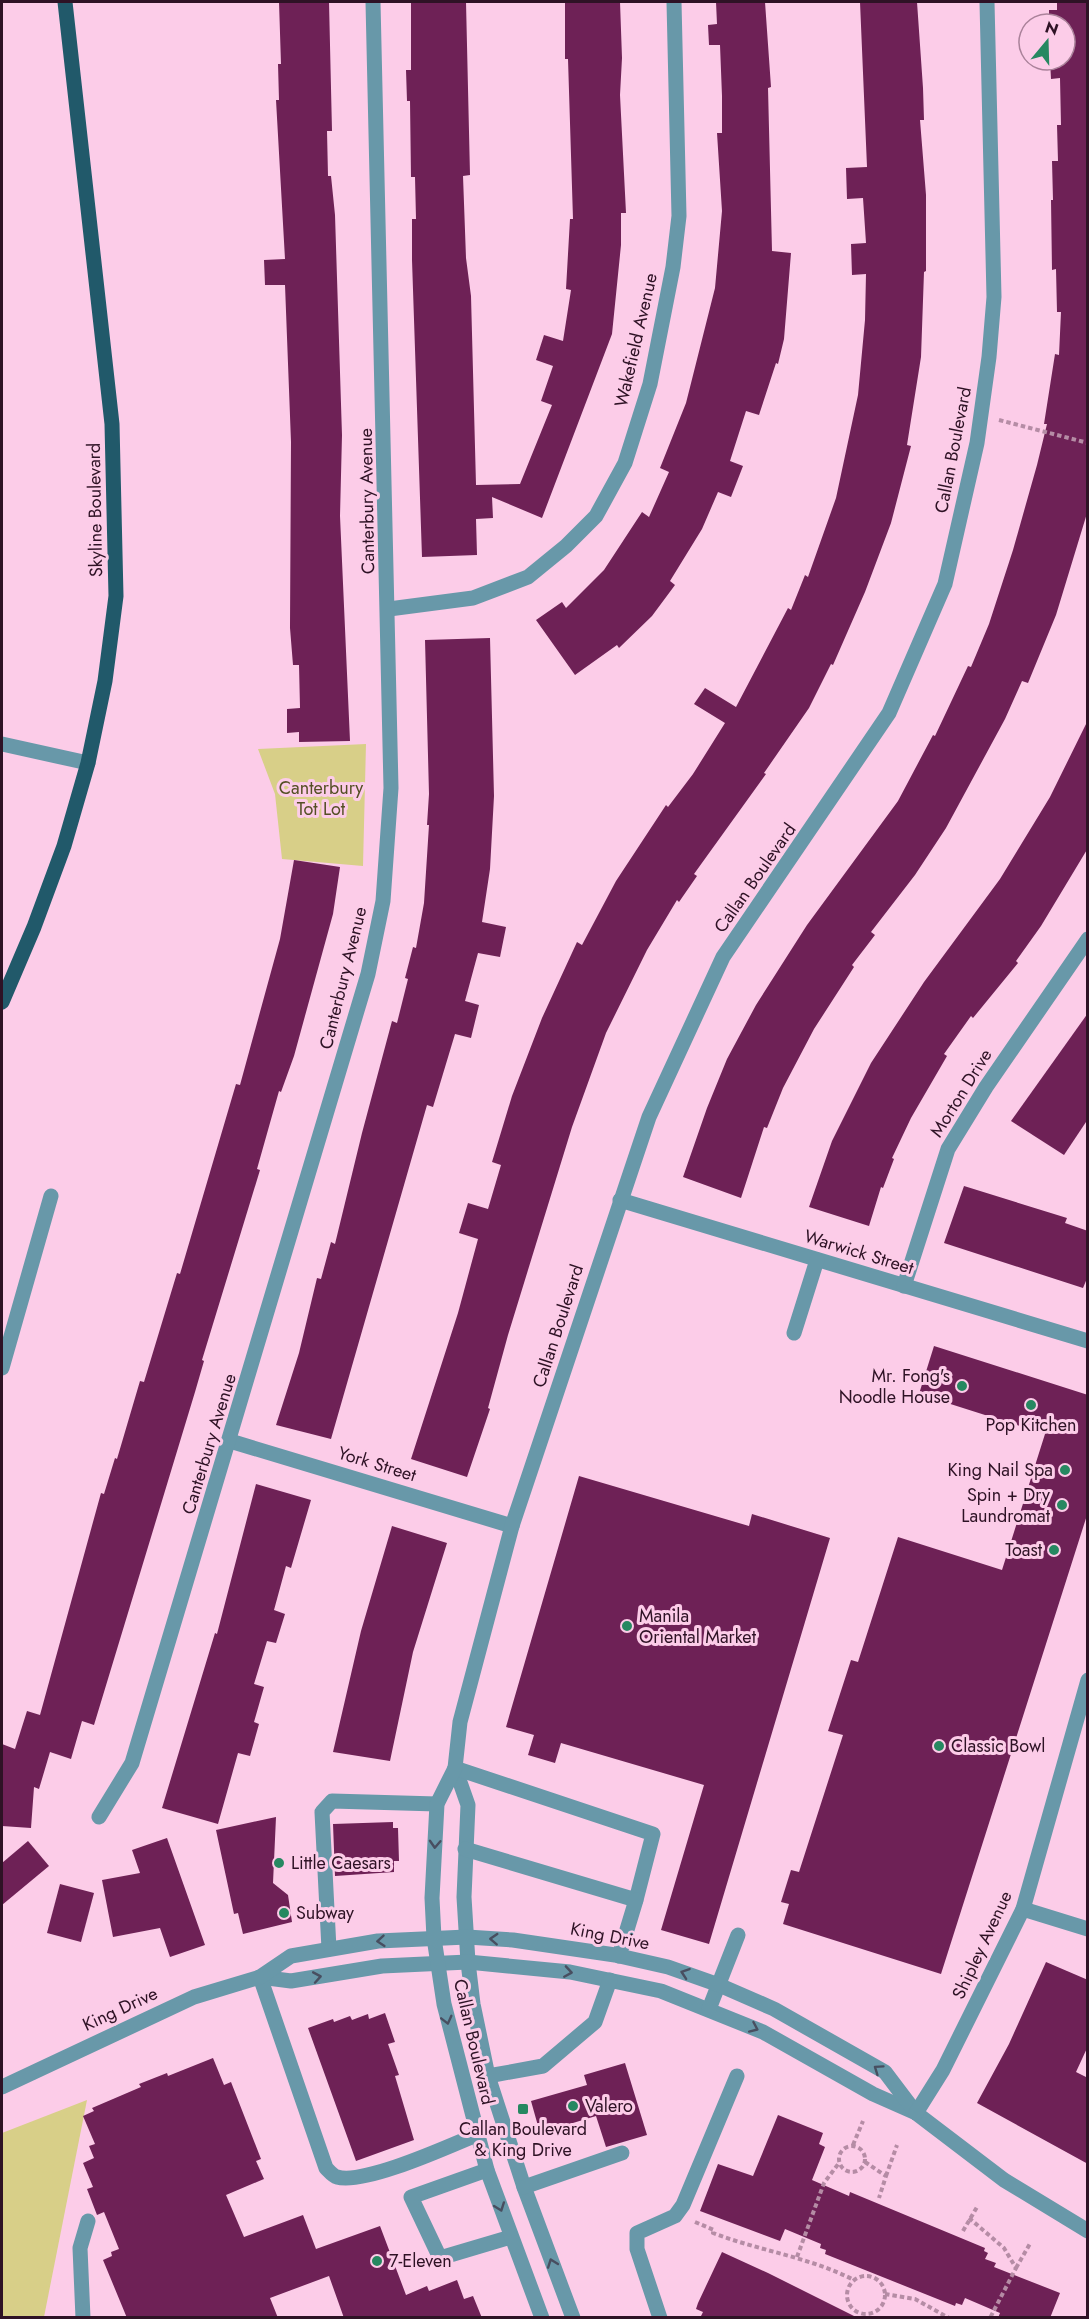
<svg xmlns="http://www.w3.org/2000/svg" width="1089" height="2319" font-family="Jost,sans-serif">
<rect width="100%" height="100%" fill="#fccce8"/>
<g fill="#d8cf88">
<polygon points="366,744 363,866 282,859 275,794 258,749"/>
<polygon points="87,2100 44,2317 2,2318 2,2133"/>
</g>
<g fill="#6e2156">
<polygon points="279,2 329,2 332,131 327,131 328,176 331,176 335,215 342,435 340,516 350,741 299,742 299,732 287,733 287,709 300,708 299,665 293,665 290,628 291,442 285,285 265,285 264,260 285,259 276,100 279,100 278,64 281,64"/>
<polygon points="411,2 466,2 470,175 463,176 466,258 471,296 476,485 520,484 552,405 541,401 553,366 536,360 544,335 563,341 571,290 566,289 570,219 573,219 568,59 565,59 565,2 620,2 622,58 620,95 626,213 621,213 621,245 612,334 542,518 492,497 493,518 476,519 477,555 422,557 412,260 412,219 416,219 415,177 411,177 410,101 407,101 406,70 411,70"/>
<polygon points="716,2 765,2 771,87 768,88 772,251 791,253 784,339 778,364 776,363 759,415 746,411 730,461 743,466 731,497 718,492 702,529 670,581 675,585 652,616 619,648 617,645 575,675 536,620 562,602 566,608 604,570 642,512 649,517 669,472 660,468 686,403 715,288 722,211 717,133 722,133 722,96 720,45 709,45 708,25 717,24"/>
<polygon points="860,2 917,2 923,88 924,120 920,120 926,195 926,271 924,272 921,357 907,445 911,446 891,523 865,592 833,665 831,664 809,708 764,773 766,774 694,874 697,876 679,902 677,900 647,950 606,1033 572,1127 508,1335 488,1408 490,1409 467,1477 411,1459 458,1313 478,1239 459,1233 468,1203 488,1209 501,1165 492,1162 512,1096 542,1018 577,942 582,945 616,881 666,805 668,807 693,774 725,723 694,704 705,688 736,707 788,608 791,610 805,575 808,577 836,498 858,395 865,320 866,274 852,275 851,244 866,243 863,198 847,199 846,168 867,167"/>
<polygon points="1057,2 1088,2 1088,510 1056,615 1028,683 1022,681 1005,719 946,828 915,875 871,932 875,935 852,965 854,967 814,1029 783,1088 767,1128 764,1127 741,1198 683,1177 707,1108 727,1059 756,1005 807,925 898,801 933,735 935,736 968,666 971,667 989,624 1013,550 1037,465 1047,424 1044,424 1055,354 1059,355 1061,312 1057,312 1056,269 1052,270 1051,200 1053,200 1052,161 1058,161 1057,125 1061,125 1060,78 1051,79 1050,60 1065,60 1065,24 1049,24 1049,10 1057,10"/>
<polygon points="490,638 494,796 490,869 482,922 506,927 500,957 478,953 465,1001 479,1005 471,1038 455,1034 433,1107 427,1105 331,1439 276,1425 299,1353 317,1278 321,1279 331,1242 335,1244 362,1133 392,1021 397,1023 408,979 405,978 413,947 416,948 424,903 429,825 427,825 429,794 425,640"/>
<polygon points="1088,720 1088,848 1041,926 1016,961 1018,963 973,1018 971,1016 944,1054 947,1056 911,1118 892,1158 894,1159 883,1188 881,1187 869,1226 809,1207 832,1141 871,1063 924,982 1000,879 1050,797"/>
<polygon points="294,860 340,867 333,914 294,1056 281,1092 279,1091 257,1169 260,1170 202,1360 204,1361 195,1392 94,1725 82,1721 71,1759 50,1752 39,1789 34,1787 31,1828 2,1826 2,1744 15,1749 27,1711 40,1715 101,1493 104,1494 115,1458 117,1459 140,1381 144,1382 177,1273 180,1274 236,1084 240,1085 280,939"/>
<polygon points="1088,1013 1088,1119 1064,1155 1011,1121"/>
<polygon points="964,1186 1067,1218 1065,1223 1088,1231 1088,1276 1083,1288 944,1243"/>
<polygon points="934,1346 1088,1395 1088,1512 941,1974 783,1924 789,1904 781,1902 791,1870 799,1872 843,1735 828,1731 851,1660 858,1662 898,1537 1002,1570 1045,1434 919,1394"/>
<polygon points="579,1476 749,1526 752,1514 830,1538 709,1944 661,1930 704,1785 561,1743 555,1763 528,1755 534,1735 506,1727"/>
<polygon points="256,1484 311,1500 291,1568 286,1566 274,1610 285,1614 276,1643 267,1641 254,1684 264,1687 254,1722 259,1724 250,1756 238,1753 218,1824 162,1808 215,1633 217,1634"/>
<polygon points="392,1526 447,1543 413,1652 390,1761 333,1752 361,1631"/>
<polygon points="276,1817 273,1883 288,1895 292,1922 243,1934 238,1913 234,1914 216,1830"/>
<polygon points="393,1822 393,1828 398,1828 399,1861 394,1861 394,1872 335,1876 333,1824"/>
<polygon points="167,1838 205,1945 170,1957 160,1928 113,1937 102,1880 140,1873 132,1850"/>
<polygon points="28,1841 49,1866 2,1905 2,1863"/>
<polygon points="60,1884 94,1893 81,1942 47,1933"/>
<polygon points="1046,1962 1088,1980 1088,2046 1076,2072 1088,2078 1088,2164 977,2103 1009,2044"/>
<polygon points="385,2013 395,2042 388,2044 399,2075 395,2076 414,2140 356,2161 308,2028 333,2019 334,2022 350,2016 352,2020 368,2014 369,2019"/>
<polygon points="213,2058 224,2085 231,2082 261,2159 256,2161 264,2179 226,2195 244,2237 303,2215 316,2249 380,2226 406,2295 427,2286 429,2291 457,2280 464,2299 473,2296 482,2318 344,2318 329,2276 270,2298 278,2318 127,2318 103,2260 112,2256 111,2252 119,2249 104,2212 97,2215 87,2189 93,2187 83,2163 94,2158 89,2146 95,2144 83,2116 94,2111 92,2108 141,2087 139,2084 167,2073 168,2076"/>
<polygon points="625,2063 647,2135 606,2147 596,2116 540,2133 531,2101 587,2085 584,2075"/>
<polygon points="778,2115 823,2133 819,2144 825,2147 812,2180 849,2196 850,2192 985,2248 984,2251 988,2253 985,2259 996,2263 994,2267 1060,2293 1050,2318 998,2318 1000,2313 965,2298 962,2305 956,2303 955,2306 825,2254 826,2250 820,2248 821,2244 785,2229 780,2241 700,2211 718,2164 753,2176"/>
<polygon points="722,2252 768,2273 858,2318 700,2318 703,2312 696,2309 698,2303"/>
</g>
<g fill="none" stroke-linecap="round" stroke-linejoin="round">
<g stroke="#b58ca5" stroke-width="4" stroke-dasharray="4.5 3" stroke-linecap="butt">
<polyline points="999,420 1088,443"/>
<polyline points="853,2145 863,2121"/>
<circle cx="852" cy="2159" r="13"/>
<polyline points="865,2162 886,2176 879,2198"/>
<polyline points="886,2176 897,2145"/>
<polyline points="969,2218 1004,2248 1016,2268 990,2318"/>
<path d="M695 2222 714 2230 713 2233C760 2251 809 2257 854 2280"/>
<polyline points="963,2231 977,2207"/>
<polyline points="797,2257 824,2183 839,2163"/>
<polyline points="1016,2268 1031,2242"/>
<circle cx="866" cy="2295" r="19"/>
<polyline points="885,2294 915,2299 949,2318"/>
</g>
<g stroke="#6898a9" stroke-width="15">
<polyline points="389,609 473,598 528,577 566,546 596,516 625,463 650,384 673,267 679,216 674,2"/>
<polyline points="2,744 88,763"/>
<polyline points="620,1200 1088,1341"/>
<polyline points="904,1286 948,1149 986,1087 1088,939"/>
<polyline points="794,1333 817,1260"/>
<polyline points="2,1368 51,1196"/>
<polyline points="230,1441 512,1526"/>
<polyline points="455,1768 468,1805 464,1897 468,1962 473,2004 488,2076 524,2187 573,2318"/>
<polyline points="455,1768 653,1834 636,1900 465,1849"/>
<polyline points="99,1817 132,1763 368,974 383,901 391,788 373,2"/>
<polyline points="1023,1909 1088,1929"/>
<polyline points="329,1949 322,1812 332,1801 437,1804"/>
<polyline points="619,1956 636,1900"/>
<polyline points="260,1977 291,1981 382,1966 468,1962 570,1972 661,1991 763,2032 873,2094 916,2113 1004,2180 1088,2231"/>
<path d="M260 1977 326 2168C329 2171 333 2176 337 2177 364 2185 447 2147 476 2135"/>
<polyline points="709,2009 738,1935"/>
<polyline points="488,2076 543,2066 595,2022 610,1980"/>
<polyline points="2,2087 194,1997 260,1977 291,1956 378,1941 467,1937 513,1940 615,1955 668,1967 719,1985 774,2009 885,2072 916,2113"/>
<polyline points="916,2113 943,2070 1023,1909 1088,1680"/>
<polyline points="487,2170 411,2197 440,2258 511,2237"/>
<polyline points="524,2187 622,2153"/>
<polyline points="83,2318 80,2248 88,2221"/>
<polyline points="542,2318 487,2170 444,2004 434,1938 432,1898 437,1804 455,1768 460,1722 512,1526 649,1117 723,957 889,713 945,584 977,443 989,357 994,297 987,2"/>
<polyline points="660,2318 637,2249 637,2233 675,2216 683,2205 737,2076"/>
</g>
<polyline stroke="#21596a" stroke-width="15" points="2,1002 34,927 64,846 88,763 105,681 116,596 112,424 65,2"/>
</g>
<defs><path id="oneway-chevron" d="M-2-3.5L2.5 0L-2 3.5" fill="none" stroke-width="1.6" stroke-linecap="round" stroke-linejoin="round" transform="scale(1.5)"/></defs>
<g stroke="#484e60">
<use href="#oneway-chevron" transform="translate(435 1844) rotate(93)"/>
<use href="#oneway-chevron" transform="translate(494 1939) rotate(-177)"/>
<use href="#oneway-chevron" transform="translate(381 1941) rotate(175)"/>
<use href="#oneway-chevron" transform="translate(568 1972) rotate(9)"/>
<use href="#oneway-chevron" transform="translate(685 1973) rotate(-161)"/>
<use href="#oneway-chevron" transform="translate(317 1977) rotate(-10)"/>
<use href="#oneway-chevron" transform="translate(447 2020) rotate(76)"/>
<use href="#oneway-chevron" transform="translate(754 2028) rotate(24)"/>
<use href="#oneway-chevron" transform="translate(878 2069) rotate(-145)"/>
<use href="#oneway-chevron" transform="translate(500 2207) rotate(70)"/>
<use href="#oneway-chevron" transform="translate(552 2263) rotate(-110)"/>
</g>
<g fill="#268861" stroke="#fccce8" stroke-width="2">
<circle cx="962" cy="1386" r="6"/>
<circle cx="1031" cy="1405" r="6"/>
<circle cx="1065" cy="1470" r="6"/>
<circle cx="1062" cy="1505" r="6"/>
<circle cx="1054" cy="1550" r="6"/>
<circle cx="627" cy="1626" r="6"/>
<circle cx="939" cy="1746" r="6"/>
<circle cx="279" cy="1863" r="6"/>
<circle cx="284" cy="1913" r="6"/>
<circle cx="573" cy="2106" r="6"/>
<rect x="517" y="2103" width="12" height="12" rx="3"/>
<circle cx="377" cy="2261" r="6"/>
</g>
<g text-anchor="middle" dominant-baseline="central" stroke-width="6" stroke-linejoin="round" paint-order="stroke">
<g font-size="18" fill="#2e1225" stroke="#fccce8">
<text transform="translate(636 340) rotate(-77)">Wakefield Avenue</text>
<text transform="translate(953 450) rotate(-79)">Callan Boulevard</text>
<text transform="translate(367 501) rotate(-91)">Canterbury Avenue</text>
<text transform="translate(95 510) rotate(-91)">Skyline Boulevard</text>
<text transform="translate(755 878) rotate(-55)">Callan Boulevard</text>
<text transform="translate(343 978) rotate(-76)">Canterbury Avenue</text>
<text transform="translate(961 1093) rotate(-58)">Morton Drive</text>
<text transform="translate(859 1252) rotate(17)">Warwick Street</text>
<text transform="translate(558 1326) rotate(-72)">Callan Boulevard</text>
<text transform="translate(209 1444) rotate(-73)">Canterbury Avenue</text>
<text transform="translate(377 1464) rotate(17)">York Street</text>
<text transform="translate(610 1936) rotate(11)">King Drive</text>
<text transform="translate(982 1945) rotate(-65)">Shipley Avenue</text>
<text transform="translate(120 2009) rotate(-25)">King Drive</text>
<text transform="translate(474 2042) rotate(77)">Callan Boulevard</text>
</g>
<g font-size="18" fill="#544f24" stroke="#fccce8">
<text x="321" y="788">Canterbury<tspan x="321" dy="21">Tot Lot</tspan></text>
</g>
<g font-size="18" fill="#2e1225" stroke="#fccce8" text-anchor="start">
<text x="950" y="1376" text-anchor="end">Mr. Fong's<tspan x="950" dy="21">Noodle House</tspan></text>
<text x="1031" y="1425" text-anchor="middle">Pop Kitchen</text>
<text x="1053" y="1470" text-anchor="end">King Nail Spa</text>
<text x="1050" y="1495" text-anchor="end">Spin + Dry<tspan x="1050" dy="21">Laundromat</tspan></text>
<text x="1042" y="1550" text-anchor="end">Toast</text>
<text x="639" y="1616">Manila<tspan x="639" dy="21">Oriental Market</tspan></text>
<text x="951" y="1746">Classic Bowl</text>
<text x="291" y="1863">Little Caesars</text>
<text x="296" y="1913">Subway</text>
<text x="585" y="2106">Valero</text>
<text x="523" y="2129" text-anchor="middle">Callan Boulevard<tspan x="523" dy="21">&amp; King Drive</tspan></text>
<text x="389" y="2261">7-Eleven</text>
</g>
</g>
<rect width="1089" height="2319" fill="none" stroke="#2e1225" stroke-width="6"/>
<g transform="translate(1047 42) rotate(19)"><circle r="28" fill="#fccce8" stroke="#aa829a" stroke-width="1.5"/>
<path d="M0-4.5L10 22L0 15L-10 22Z" fill="#268861"/>
<text y="-9" font-size="16" font-weight="bold" text-anchor="middle" fill="#2e1225">N</text>
</g>
</svg>
